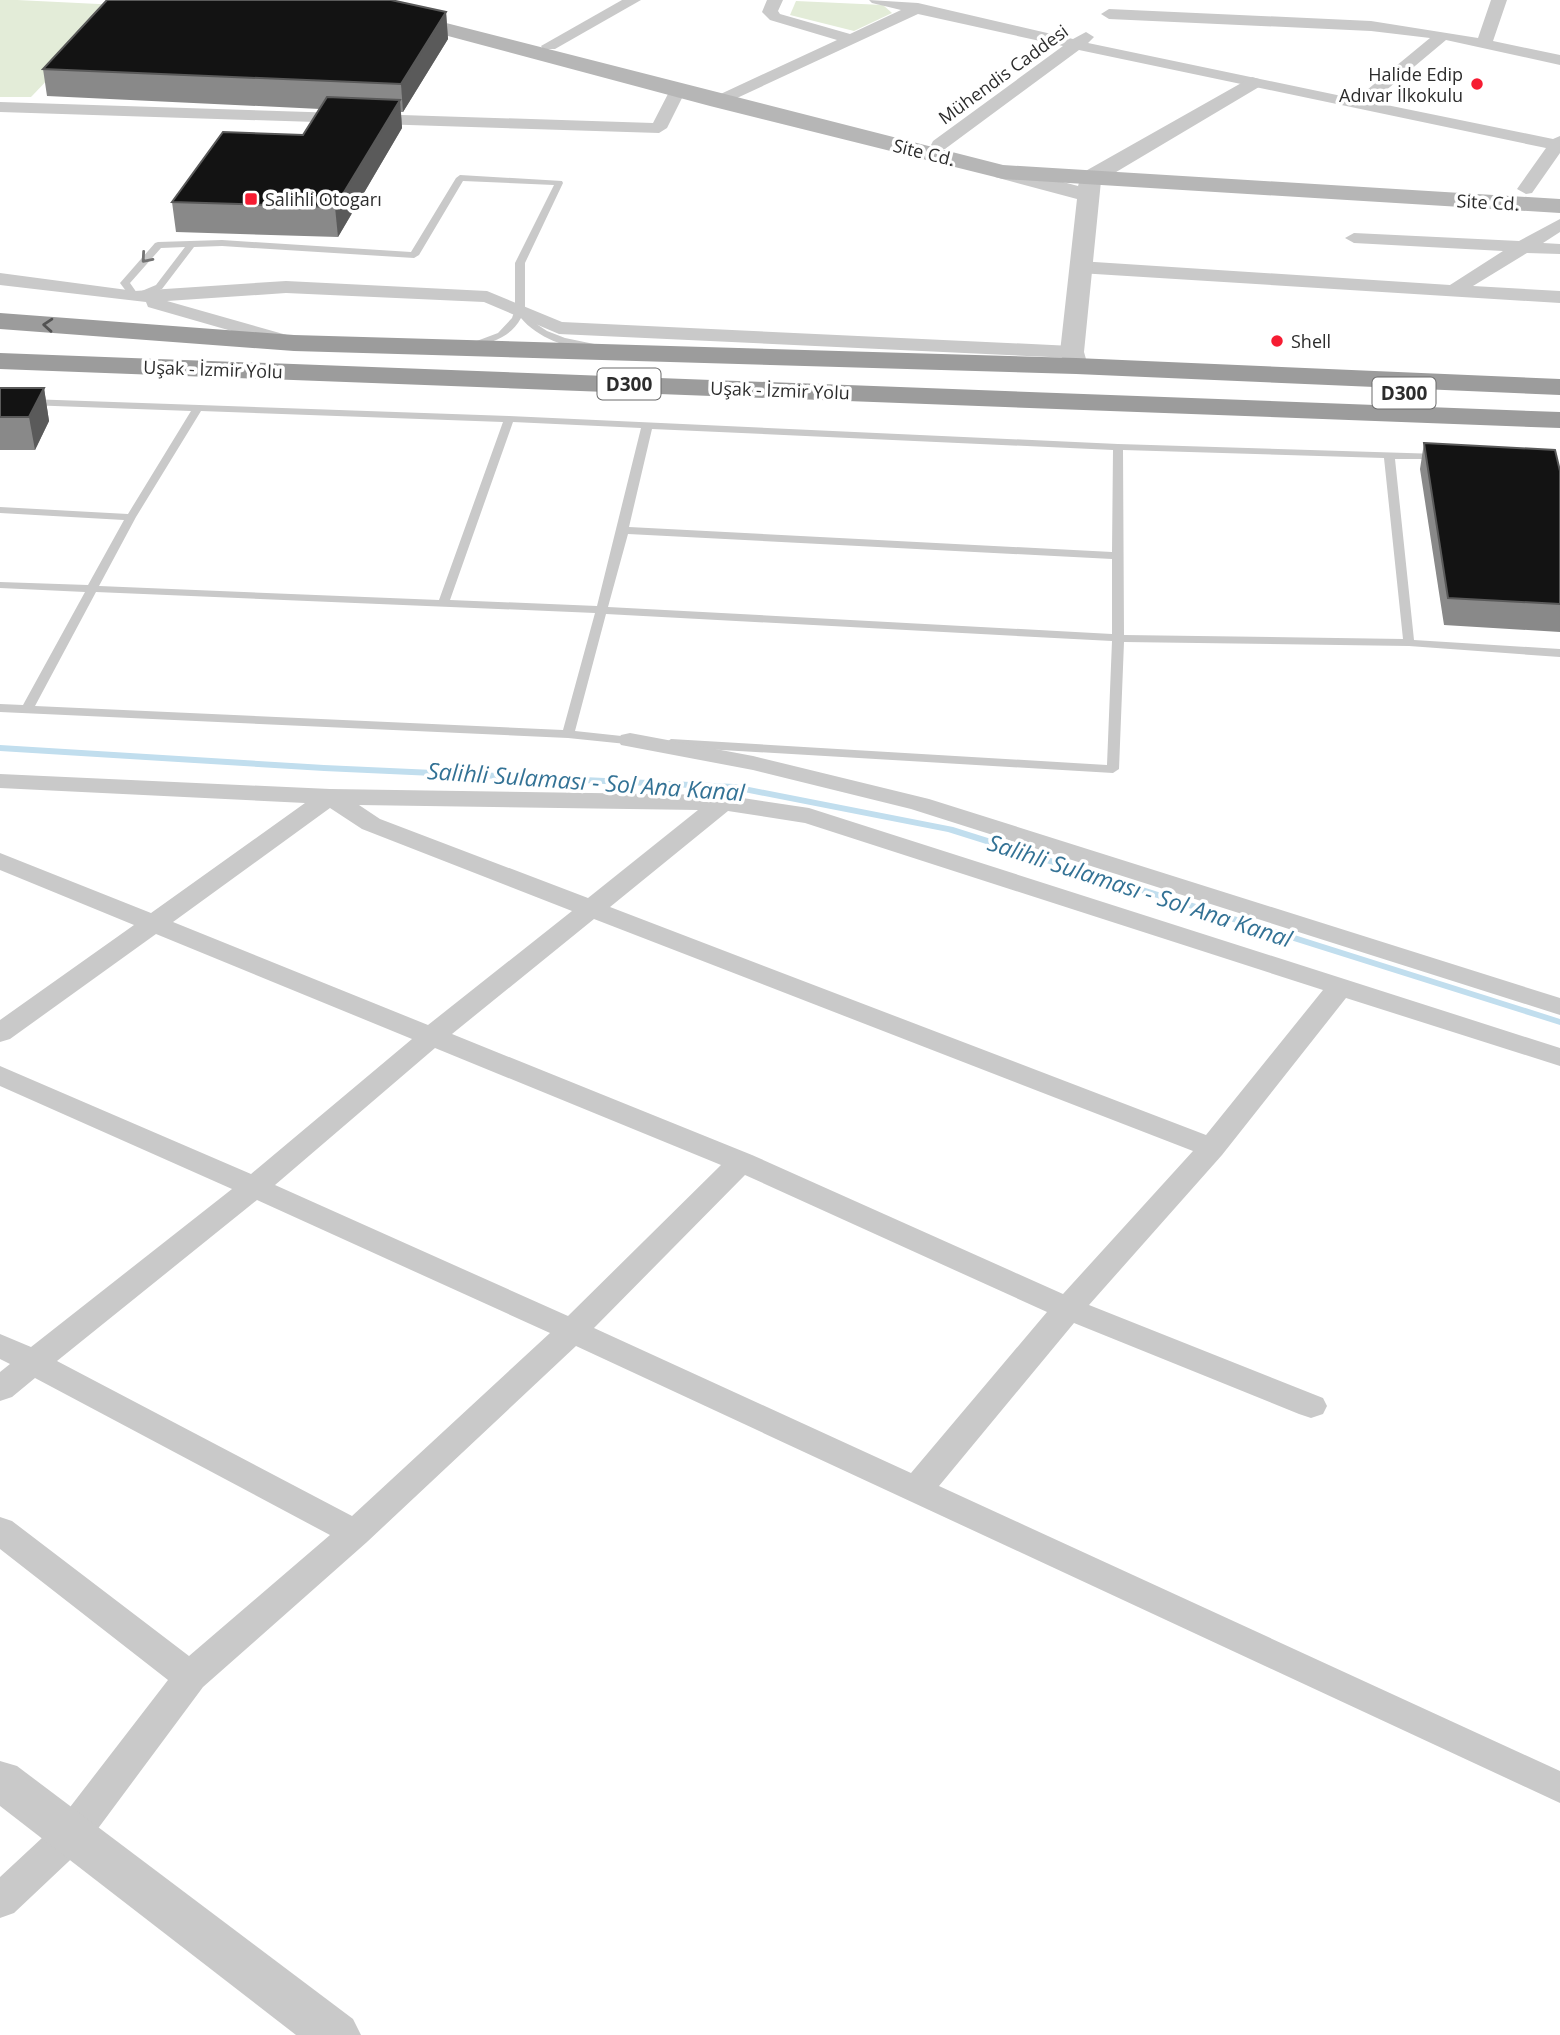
<svg xmlns="http://www.w3.org/2000/svg" width="1560" height="2035" font-family="'Open Sans',sans-serif">
<rect width="100%" height="100%" fill="#fff"/>
<g fill="#e3ecd8">
<polygon points="0,0 17,0 119,5 31,97 0,97"/>
<polygon points="796,1 883,5 892,13 854,31 790,15"/>
</g>
<g fill="none" stroke-linecap="round" stroke-linejoin="round">
<polygon fill="#c1deee" fill-rule="evenodd" points="0,745 324,765 734,784 953,827 1560,1019 1560,1025 948,832 734,790 324,771 0,751"/>
<g fill="#c9c9c9" fill-rule="evenodd">
<path d="M460 175 562 181 563 183 525 263V309L538 325 547 331 565 338 599 345V349C573 351 538 339 521 318 510 338 493 342 471 348L466 345 498 333 512 318 515 309V263L554 185 463 181 419 255 414 258 222 246 194 247 162 289 135 300 132 299 120 283 155 243 158 242 222 240 411 252 456 178ZM185 247 156 285 137 293 130 283 161 248Z"/>
<path d="M0 398 509 416 1118 444 1439 454 1444 457 1443 459H1395L1414 640 1560 649V657L1409 646 1124 642 1119 769 1113 773 671 747 665 743 671 739 1107 765 1112 641 606 614 575 731 640 738 642 741 636 745 568 738 0 712V704L23 705 85 592 0 588V582L88 585 124 520 0 513V507L128 514 191 411 0 404ZM201 411 503 422 439 600 99 586 136 517ZM513 422 641 428 597 606 450 600ZM652 429 1113 450 1112 552 629 527ZM1123 450 1384 458 1403 639 1124 635ZM628 534 1112 559V634L608 607ZM96 592 595 613 563 730 35 706Z"/>
</g>
<g fill="#c9c9c9" fill-rule="evenodd">
<polygon points="622,0 641,0 555,49 543,49 541,46"/>
<polygon points="767,0 783,0 778,11 780,14 850,34 901,10 872,3 869,0 918,3 1073,39 1086,32 1094,37 1088,43 1356,99 1430,38 1371,31 1109,19 1101,14 1109,9 1371,21 1478,38 1491,0 1507,0 1493,41 1560,55 1560,65 1446,40 1372,102 1553,139 1560,136 1560,153 1532,193 1526,194 1517,189 1546,148 1079,50 945,149 939,150 931,145 933,141 1063,46 918,14 724,104 712,104 710,101 712,98 837,40 770,20 762,12"/>
<polygon points="678,85 686,90 667,128 659,133 0,112 0,102 653,123 670,90"/>
<polygon points="1560,219 1560,232 1543,243 1560,244 1560,254 1527,253 1473,286 1560,291 1560,303 1079,273 1070,267 1079,261 1450,285 1503,251 1354,243 1345,238 1354,233 1519,241"/>
<polygon points="0,273 135,291 286,281 487,291 562,322 1072,346 1082,352 1072,358 559,334 484,302 286,293 167,301 301,339 304,343 301,347 294,349 148,307 146,302 0,285"/>
<polygon points="630,733 753,756 929,799 1560,998 1560,1015 911,809 753,770 621,745 618,740 621,735"/>
<path d="M0 774 330 789 723 795 809 808 1560 1048V1066L1346 998 1222 1155 1089 1305 1323 1398 1327 1406 1323 1414 1311 1418 1299 1414 1074 1323 939 1486 1560 1771V1803L576 1346 367 1542 203 1687 85 1846 14 1913 0 1918V1877L57 1824 168 1680 0 1549V1517L12 1521 189 1656 330 1535 35 1378 12 1397 0 1401V1372L10 1364 0 1359V1334L31 1347 232 1189 0 1086V1066L251 1174 412 1039 156 934 10 1039 0 1042V1020L134 925 0 870V853L151 913 305 803 0 788ZM359 805 698 810 588 898 380 819ZM330 808 362 829 572 911 428 1025 173 922ZM728 811 805 823 1323 990 1206 1135 610 907ZM594 919 1193 1151 1063 1294 752 1155 452 1034ZM435 1048 721 1165 568 1316 275 1185ZM745 1175 1047 1312 911 1473 594 1328ZM257 1200 550 1333 352 1516 57 1361Z"/>
</g>
<g fill="#c9c9c9" fill-rule="evenodd">
<polygon points="1252,77 1259,79 1262,83 1259,87 1101,181 1084,352 1088,366 1085,371 1076,373 1067,371 1060,352 1077,199 995,177 992,172 995,167 1003,166 1078,186 1082,173"/>
<polygon points="0,1761 17,1766 353,2019 361,2035 296,2035 0,1806"/>
</g>
<polygon fill="#b6b6b6" fill-rule="evenodd" points="395,10 1003,165 1560,199 1560,213 1003,179 710,106 388,20 385,16 388,12"/>
<g fill="#9c9c9c" fill-rule="evenodd">
<polygon points="0,313 294,335 1076,358 1560,379 1560,395 1076,374 294,351 0,329"/>
<polygon points="0,353 1560,412 1560,428 0,369"/>
</g>
</g>
<g fill="#898989">
<polygon points="446,12 448,39 403,112 401,112 402,128 338,237 176,232 172,202 303,135 320,109 47,96 43,69"/>
<polygon points="0,388 44,388 49,421 35,450 0,450"/>
<polygon points="1424,443 1560,471 1560,632 1444,625 1420,469"/>
</g>
<g fill="#5a5a5a">
<polygon points="446,12 448,39 403,112 401,84"/>
<polygon points="400,100 402,128 338,237 335,207"/>
<polygon points="44,388 49,421 35,450 29,417"/>
</g>
<g fill="#131313" stroke="#5a5a5a" stroke-width="2">
<polygon points="107,0 391,0 446,12 401,84 43,69"/>
<polygon points="327,97 400,100 335,207 172,202 223,132 303,135"/>
<polygon points="0,388 44,388 29,417 0,417"/>
<polygon points="1424,443 1555,450 1560,471 1560,604 1448,598"/>
</g>
<defs><path id="oneway-chevron" d="M-2-3.5L2.5 0L-2 3.5" fill="none" stroke-width="1.6" stroke-linecap="round" stroke-linejoin="round" transform="scale(1.75)"/></defs>
<use stroke="#737373" href="#oneway-chevron" transform="translate(146 258) rotate(131)"/>
<use stroke="#535353" href="#oneway-chevron" transform="translate(48 325) rotate(-176)"/>
<g fill="#f61c32" stroke="#fff" stroke-width="2.5">
<circle cx="1477" cy="84" r="7"/>
<rect x="244" y="192" width="14" height="14" rx="3.5"/>
<circle cx="1277" cy="341" r="7"/>
</g>
<g text-anchor="middle" dominant-baseline="central" stroke-width="7" stroke-linejoin="round" paint-order="stroke">
<g font-size="18" fill="#2c2c2c" stroke="#fff">
<text transform="translate(1003 74) rotate(-36)">Mühendis Caddesi</text>
<text transform="translate(924 152) rotate(14)">Site Cd.</text>
<text transform="translate(1488 202) rotate(3)">Site Cd.</text>
<text transform="translate(213 369) rotate(2)">Uşak - İzmir Yolu</text>
<text transform="translate(780 390) rotate(2)">Uşak - İzmir Yolu</text>
</g>
<g font-size="18" fill="#2c2c2c" stroke="#fff" text-anchor="start">
<text x="1463" y="74" text-anchor="end">Halide Edip<tspan x="1463" dy="21">Adıvar İlkokulu</tspan></text>
<text x="265" y="199">Salihli Otogarı</text>
<text x="1291" y="341">Shell</text>
</g>
<g fill="#fff" stroke="#6b6b6b" stroke-width="2">
<rect x="597.5" y="368.5" width="63" height="31" rx="5"/>
<rect x="1372.5" y="377.5" width="63" height="31" rx="5"/>
</g>
<g font-size="19" font-weight="bold" fill="#2c2c2c">
<text x="629" y="384">D300</text>
<text x="1404" y="393">D300</text>
</g>
<g font-size="23" font-style="italic" fill="#337295" stroke="#fff">
<text transform="translate(586 781) rotate(4)">Salihli Sulaması - Sol Ana Kanal</text>
<text transform="translate(1140 890) rotate(18)">Salihli Sulaması - Sol Ana Kanal</text>
</g>
</g>
</svg>
